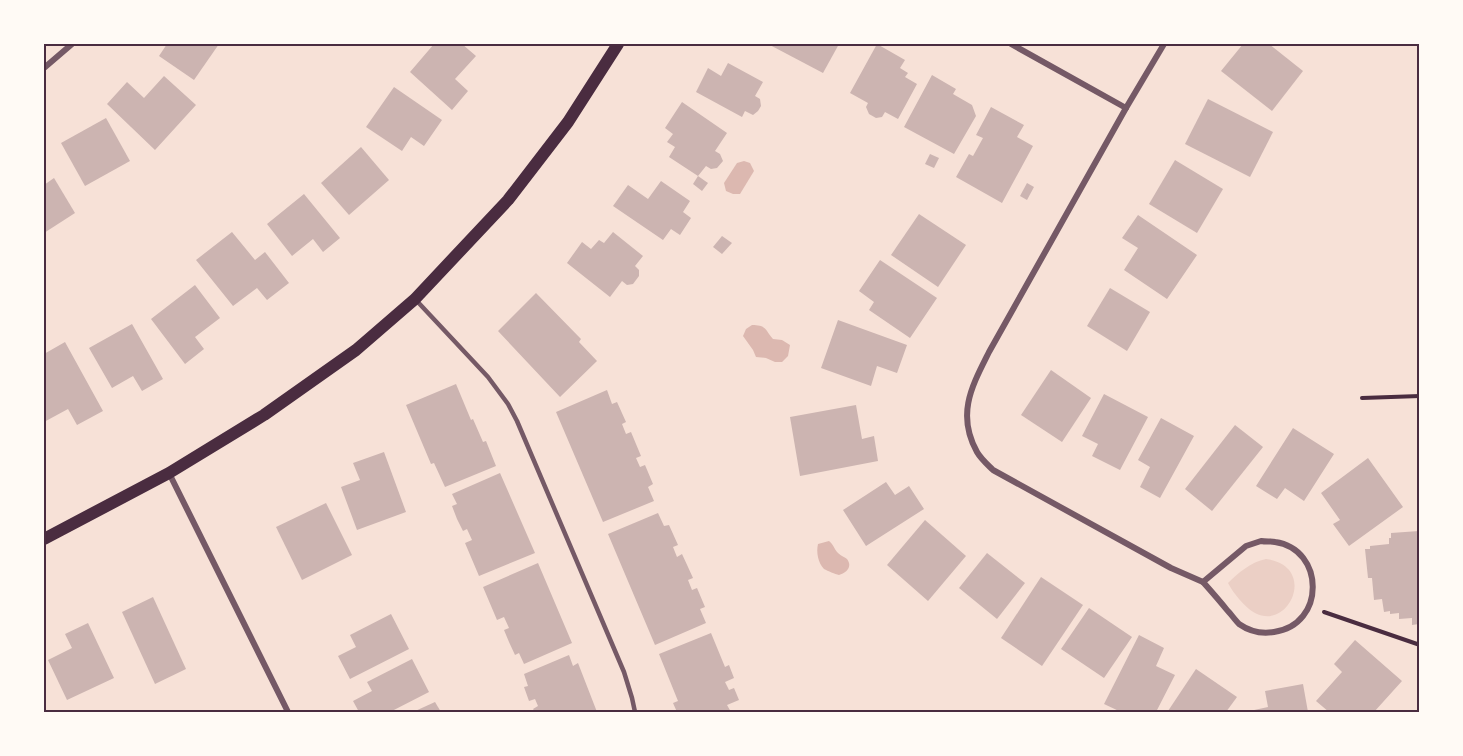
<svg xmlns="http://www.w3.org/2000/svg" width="1463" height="756" font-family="'DejaVu Sans',sans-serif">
<rect width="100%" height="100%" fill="#f7e1d7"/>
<path fill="#ebcfc5" d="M1266 559C1321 566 1286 639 1249 609 1245 606 1242 602 1239 599 1235 594 1231 589 1228 583 1238 573 1251 562 1266 559Z"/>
<g fill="#dcb8b0">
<polygon points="744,161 750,163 754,171 740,194 733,194 726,191 724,183 737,163"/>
<path d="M752 325C767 325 765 330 773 339L782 340 790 345 788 356 782 362H775L766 358 756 357 753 350 743 336 746 329Z"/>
<path d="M829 541C834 545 834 549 838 553 841 556 845 557 847 559 853 567 846 573 839 575 835 574 828 571 824 569 818 563 816 552 818 544Z"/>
</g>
<g fill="#ccb4b1">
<polygon points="167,44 219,44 194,80 159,56"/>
<polygon points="434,44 462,44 476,56 455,79 468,91 452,110 410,72"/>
<polygon points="768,44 839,44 823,73"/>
<polygon points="877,44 905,60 900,68 908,73 905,77 917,84 898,119 885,112 882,117 876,118 869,114 866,107 868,103 850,93"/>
<polygon points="1243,44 1269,44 1303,71 1272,111 1221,71"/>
<polygon points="728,63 763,82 755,96 760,99 761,106 758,111 753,115 745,111 742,117 696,92 708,68 721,76"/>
<polygon points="932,75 956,89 953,94 972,105 976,116 954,154 904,127"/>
<polygon points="164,76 196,105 155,150 107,104 127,82 144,98"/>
<polygon points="394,87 442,120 424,146 411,137 402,151 366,127"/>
<polygon points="1208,99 1273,132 1250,177 1185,144"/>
<polygon points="682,102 727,133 715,151 720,154 723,161 717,168 711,169 706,166 698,176 669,157 675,147 667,142 673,134 665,128"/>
<polygon points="991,107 1024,125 1017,137 1033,146 1002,203 956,177 969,154 973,156 983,138 976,135"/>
<polygon points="106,118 130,161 85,186 61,143"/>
<polygon points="361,147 389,180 349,215 321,183"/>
<polygon points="930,154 939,158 934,168 925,164"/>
<polygon points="1175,160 1223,189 1197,233 1149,204"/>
<polygon points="698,176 708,183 702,191 693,184"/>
<polygon points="54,178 75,213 44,233 44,185"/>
<polygon points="661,181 690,201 683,212 691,218 680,235 671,229 663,240 613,206 628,185 648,199"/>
<polygon points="1027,183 1034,187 1027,200 1020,196"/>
<polygon points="304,194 340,238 323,252 313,239 292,256 267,224"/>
<polygon points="919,214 966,245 938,287 891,255"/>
<polygon points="1138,215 1197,255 1167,299 1124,270 1138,248 1122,238"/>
<polygon points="232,232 255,260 265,252 289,283 267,300 257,288 233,306 196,260"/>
<polygon points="613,232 643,256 635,266 639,270 639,276 633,284 627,285 622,281 610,297 567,263 582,242 591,249 599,240 604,243"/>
<polygon points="722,236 732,243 722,254 713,247"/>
<polygon points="880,260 937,298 910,338 869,310 874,302 859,291"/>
<polygon points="195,285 220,318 195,337 204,349 185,364 151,319"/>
<polygon points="1110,288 1150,312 1127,351 1087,326"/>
<polygon points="536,293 581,339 579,342 597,361 560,397 498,331"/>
<polygon points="838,320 907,345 897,373 877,366 871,386 821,368"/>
<polygon points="132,324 163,379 142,391 133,376 112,388 89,348"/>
<polygon points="65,342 103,411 77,425 68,409 44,422 44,354"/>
<polygon points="1051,370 1091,398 1062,442 1021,415"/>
<polygon points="456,384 471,420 473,419 483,442 486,441 496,466 445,487 434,463 431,464 406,405"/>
<polygon points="607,390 612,404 617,402 626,422 622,424 626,434 631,432 641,456 636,458 640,467 645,465 653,484 648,487 654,501 603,522 556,412"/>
<polygon points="1104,394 1148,417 1120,470 1092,456 1098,444 1082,436"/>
<polygon points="856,405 862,439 874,436 878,461 800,476 790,417"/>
<polygon points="1161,418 1194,436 1160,498 1140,487 1150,467 1138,460"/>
<polygon points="1235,425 1263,447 1212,511 1185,489"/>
<polygon points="1293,428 1334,454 1304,501 1285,488 1277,499 1256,486"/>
<polygon points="384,452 406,512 357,530 341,487 360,480 353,463"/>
<polygon points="1368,458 1403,507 1349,546 1333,524 1340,520 1321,493"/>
<polygon points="500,473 535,553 479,576 465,543 472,540 467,529 463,531 457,519 452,506 457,504 452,494"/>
<polygon points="886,482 895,495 909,486 924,509 866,546 843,510"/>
<polygon points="326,503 352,555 302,580 276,527"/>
<polygon points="658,513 664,526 669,525 678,545 673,547 677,557 682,554 688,567 693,578 688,580 692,590 697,588 705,607 700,609 706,623 655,645 608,534"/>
<polygon points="925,520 966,556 928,601 887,565"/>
<polygon points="1419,531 1419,624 1412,625 1412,618 1399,619 1399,613 1390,614 1390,611 1384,612 1382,599 1374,600 1372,578 1368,578 1365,549 1370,549 1370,546 1389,544 1389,538 1391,538 1391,533"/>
<polygon points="987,553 1025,583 997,619 959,588"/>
<polygon points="538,563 572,643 524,664 519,653 515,655 509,642 504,630 509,628 504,617 497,620 483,587"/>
<polygon points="1041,577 1083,605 1042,666 1001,638"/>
<polygon points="153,597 186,669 155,684 122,612"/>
<polygon points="1089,608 1132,637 1104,678 1061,649"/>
<polygon points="391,614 409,649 350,679 338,656 356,647 350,635"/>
<polygon points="88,623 114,678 67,700 48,660 72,648 65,634"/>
<polygon points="711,633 725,667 729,665 734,678 725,682 729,690 734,688 739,700 727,705 731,712 677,712 673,703 678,701 659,654"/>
<polygon points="1139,635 1164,648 1156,666 1175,675 1156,712 1121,712 1104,704"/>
<polygon points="1355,640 1402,681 1374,712 1329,712 1316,701 1342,672 1334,664"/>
<polygon points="569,655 573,666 578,663 597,712 535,712 533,709 538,706 535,699 529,701 524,687 528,686 524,674"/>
<polygon points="412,659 429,692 390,712 359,712 353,701 372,691 367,682"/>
<polygon points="1196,669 1237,697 1226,712 1170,712 1168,711"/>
<polygon points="1303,684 1308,712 1245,712 1268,707 1265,691"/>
<polygon points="435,702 441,712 413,712"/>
</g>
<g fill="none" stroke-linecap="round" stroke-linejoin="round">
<g stroke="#4a2c40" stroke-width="4">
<polyline points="1362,398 1420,396"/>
<polyline points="1324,612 1420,645"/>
</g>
<polyline stroke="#755966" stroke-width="4.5" points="415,299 488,377 508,404 517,421 624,672 632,698 635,712"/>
<g stroke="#755966" stroke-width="6">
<polyline points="1011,44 1126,108"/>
<path d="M1164 44 1126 108 989 352C972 386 956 414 977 452 981 459 988 465 993 470L1171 568 1203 582"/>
<polyline points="44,68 72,44"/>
<polyline points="169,473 288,712"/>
<path d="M1261 541C1266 542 1271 541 1275 542 1325 549 1326 625 1274 632 1262 634 1249 631 1239 624 1235 620 1231 614 1227 610 1219 600 1211 591 1203 582L1246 546Z"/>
</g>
<polyline stroke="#4a2c40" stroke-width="12" points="44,539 169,473 264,415 356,350 415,299 508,200 568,122 618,44"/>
</g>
<rect width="1463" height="756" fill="none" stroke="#fffaf5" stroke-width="90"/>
<rect x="45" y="45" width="1373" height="666" fill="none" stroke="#4a2c40" stroke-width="2"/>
</svg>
